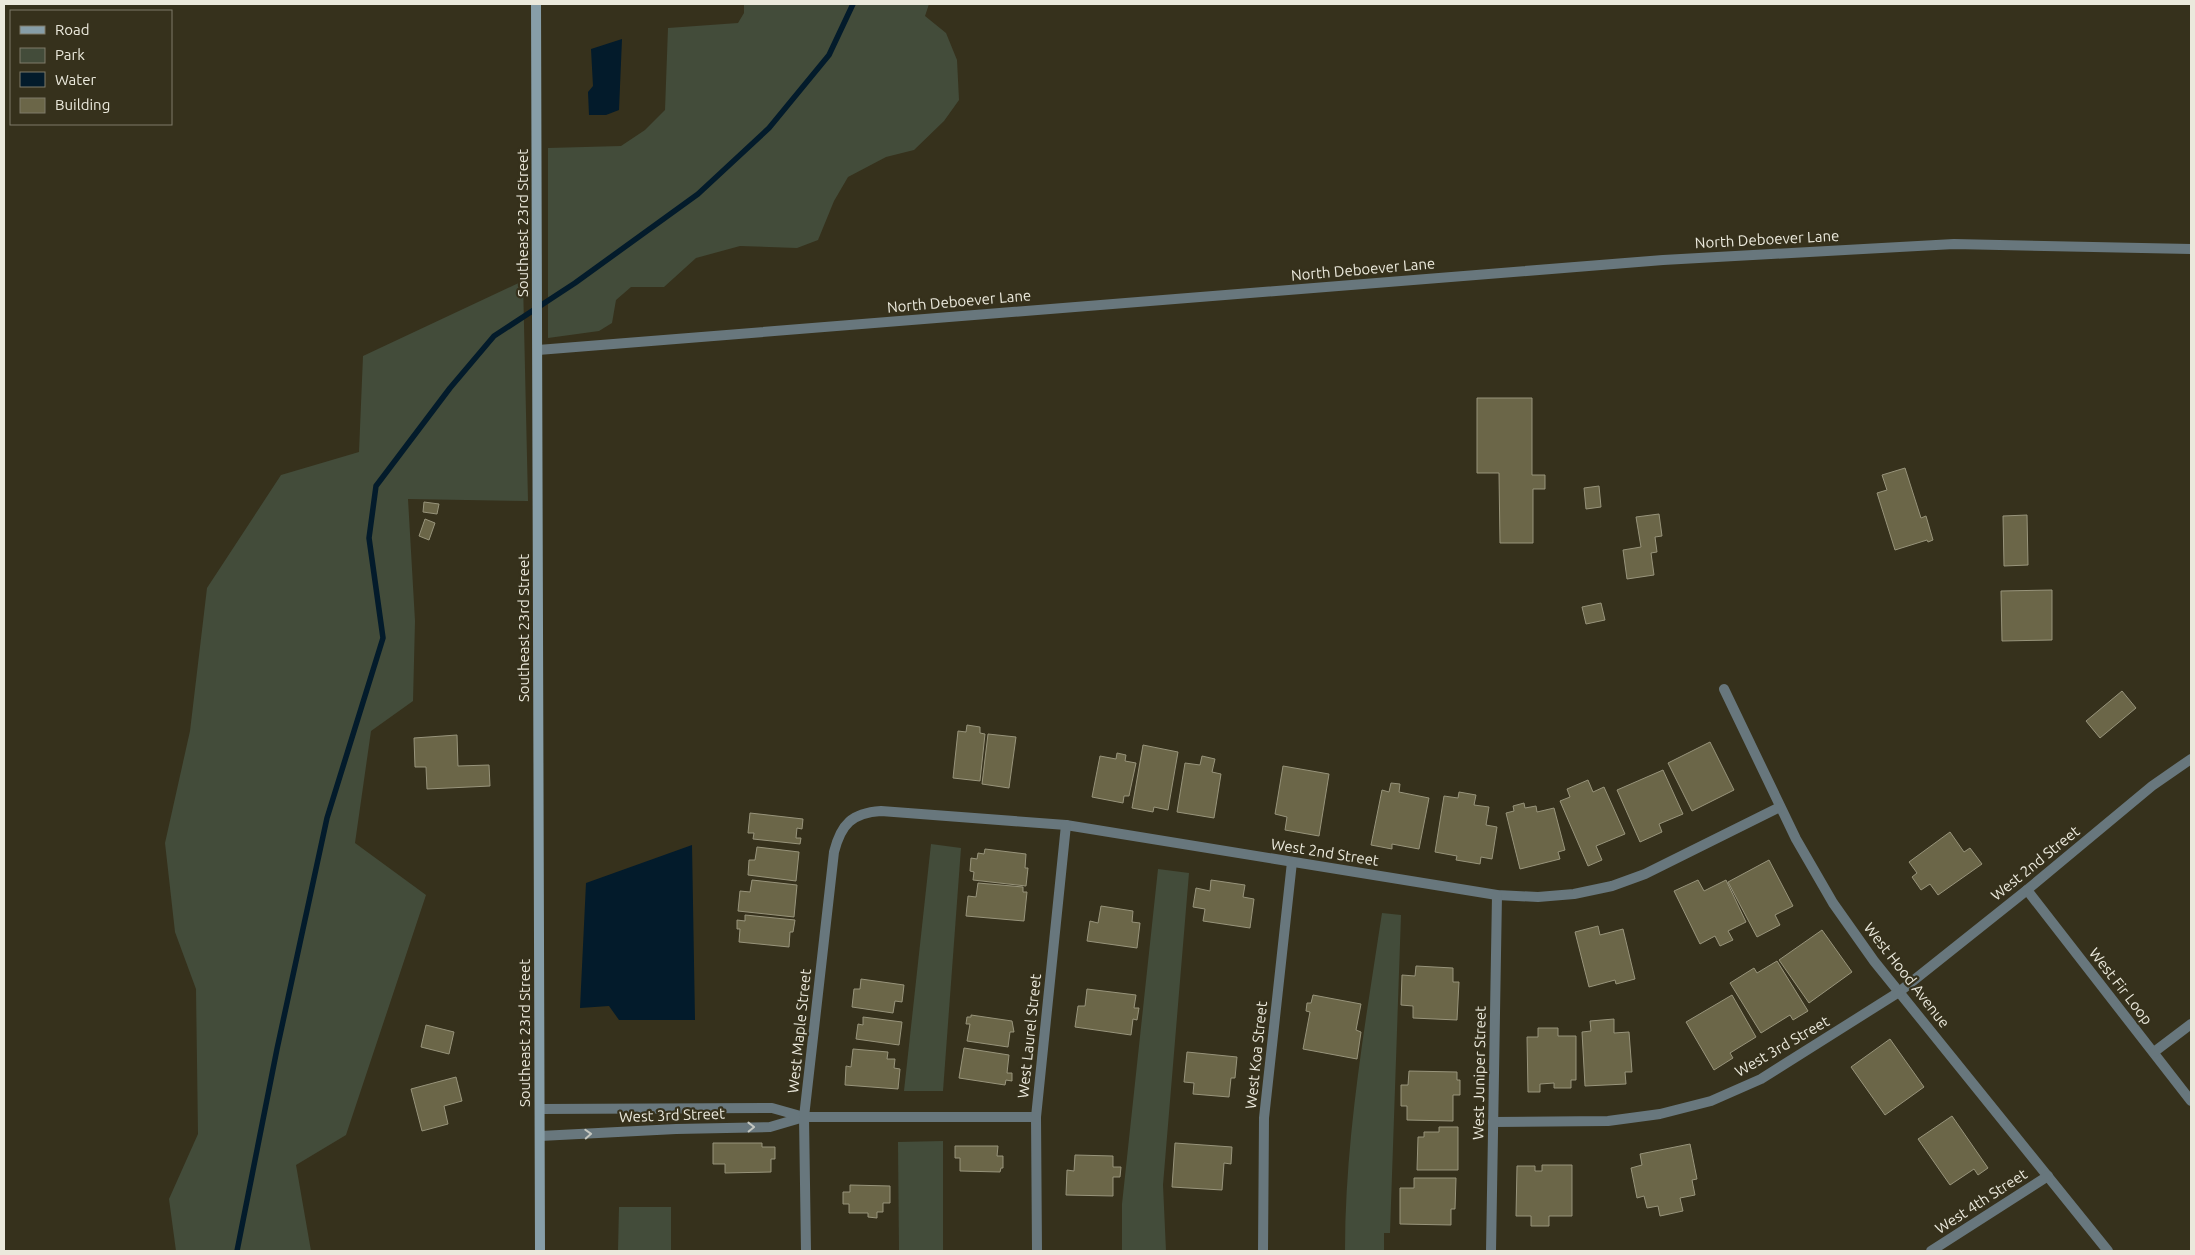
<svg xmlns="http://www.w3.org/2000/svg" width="2195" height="1255" font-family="Ubuntu,sans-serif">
<rect width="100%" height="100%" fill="#36311c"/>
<g fill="#434c3a">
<polygon points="744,4 929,4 925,16 946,33 957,60 959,100 944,121 914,150 886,157 848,177 834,201 818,240 797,248 740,246 696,258 664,287 631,287 616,300 612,323 599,331 548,338 548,148 621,146 645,130 665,110 668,28 738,23 744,13"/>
<polygon points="523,281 528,501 408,499 415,621 413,701 371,731 355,843 426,895 346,1135 296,1165 311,1251 176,1251 169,1199 198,1134 196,989 175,932 165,843 190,731 207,588 281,475 359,452 363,356"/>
<polygon points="931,844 961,848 943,1091 904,1091"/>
<polygon points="1158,869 1189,873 1163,1185 1166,1251 1122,1251 1122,1204"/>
<path d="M1382 913 1401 915 1390 1233H1384V1251H1345C1345 1138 1365 1025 1382 913Z"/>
<polygon points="943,1141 943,1251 899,1251 898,1142"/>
<polygon points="619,1207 671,1207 671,1251 618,1251"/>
</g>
<g fill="#031b2b">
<polygon points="622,39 619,110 606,115 589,115 588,92 593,86 591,49"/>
<polygon points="692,845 695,1020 619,1020 609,1006 580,1008 586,883"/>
</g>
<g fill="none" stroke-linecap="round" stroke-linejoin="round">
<polyline stroke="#031b2b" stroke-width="5.5" points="237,1251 277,1049 327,818 383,638 369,538 376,486 450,388 494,336 575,283 698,194 769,128 829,55 853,4"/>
</g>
<g fill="#6b6648" stroke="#98947b">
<polygon points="1477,398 1532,398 1532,475 1545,475 1545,489 1533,489 1533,543 1500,543 1499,473 1477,473"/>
<polygon points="1905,468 1921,518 1926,516 1933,540 1928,542 1927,540 1895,550 1877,493 1887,490 1882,475"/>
<polygon points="1599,486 1601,507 1586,509 1584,488"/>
<polygon points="424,502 439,504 437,514 423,512"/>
<polygon points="1659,514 1662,536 1655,537 1657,552 1651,553 1654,575 1627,579 1623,550 1641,547 1636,517"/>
<polygon points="2027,515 2028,565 2004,566 2003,516"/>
<polygon points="425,519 435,523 429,540 419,536"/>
<polygon points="2052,590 2052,640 2002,641 2001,591"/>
<polygon points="1601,603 1605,620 1586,624 1582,607"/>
<polygon points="2122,691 2136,708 2100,738 2086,721"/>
<polygon points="967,725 980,727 980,733 985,734 980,781 953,778 958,731 966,732"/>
<polygon points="988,734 1016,737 1009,788 982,784"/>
<polygon points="457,735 458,766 489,765 490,786 427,789 426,767 415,767 414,738"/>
<polygon points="1710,742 1734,790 1692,811 1668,763"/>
<polygon points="1143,745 1178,752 1168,810 1154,807 1153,812 1132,808"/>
<polygon points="1117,753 1126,755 1125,761 1136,763 1129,796 1124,796 1123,803 1092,797 1100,756 1116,759"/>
<polygon points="1202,756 1215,759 1212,772 1221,774 1214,818 1177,812 1185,763 1200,765"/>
<polygon points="1283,766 1329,774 1319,836 1285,830 1287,817 1275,814"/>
<polygon points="1663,770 1683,814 1659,824 1662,832 1640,842 1617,790"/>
<polygon points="1588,780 1593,792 1604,787 1625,834 1596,846 1602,860 1588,866 1560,801 1570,797 1567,789"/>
<polygon points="1391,783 1400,784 1399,792 1429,798 1419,849 1392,844 1392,849 1371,845 1382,790 1389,792"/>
<polygon points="1459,792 1476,795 1474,805 1489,807 1486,825 1497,827 1492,859 1481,857 1480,864 1456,860 1457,856 1435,852 1444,796 1458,798"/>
<polygon points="1524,803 1525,808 1536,806 1537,812 1554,808 1565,850 1558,852 1560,859 1520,869 1506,813 1514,811 1513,806"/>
<polygon points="750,813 803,819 802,829 797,828 796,838 801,838 800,844 753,839 754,833 748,833"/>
<polygon points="1950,832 1964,852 1970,848 1982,864 1938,895 1930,884 1921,890 1912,877 1917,873 1909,862"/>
<polygon points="757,847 799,852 796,881 748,875 749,860 755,860"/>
<polygon points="985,849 1026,854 1025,868 1028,868 1026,886 973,880 974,872 970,871 971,858 977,859 978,853 984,854"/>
<polygon points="1769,860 1793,906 1775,915 1780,925 1757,937 1728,882"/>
<polygon points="752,880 797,885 794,917 738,911 740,891 750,892"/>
<polygon points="1211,880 1245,885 1243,897 1254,899 1250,928 1203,921 1205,909 1193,907 1196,888 1210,891"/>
<polygon points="1698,880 1704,891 1726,880 1746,922 1728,931 1733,940 1720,946 1715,936 1700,944 1674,891"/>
<polygon points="978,883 1023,887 1023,892 1027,892 1024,921 966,916 968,896 976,897"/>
<polygon points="1101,906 1133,911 1132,922 1140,923 1137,948 1087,941 1090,921 1098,923"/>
<polygon points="745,915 795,920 793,932 790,932 789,947 739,942 740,929 737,929 737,920 745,921"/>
<polygon points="1598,926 1600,935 1623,929 1635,979 1616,984 1615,980 1589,987 1575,932"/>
<polygon points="1822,930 1852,972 1809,1003 1779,960"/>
<polygon points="1777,961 1808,1011 1793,1020 1790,1015 1761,1033 1730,983 1754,968 1757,973"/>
<polygon points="1416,966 1453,968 1453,982 1459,982 1457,1020 1413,1018 1413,1006 1401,1005 1402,975 1415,976"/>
<polygon points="861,979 904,985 902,1002 895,1001 893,1013 852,1007 854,989 860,989"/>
<polygon points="1087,989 1136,995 1134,1008 1139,1008 1137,1020 1133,1019 1131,1035 1075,1027 1078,1006 1085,1006"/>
<polygon points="1313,995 1361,1004 1356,1030 1361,1032 1357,1059 1303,1049 1310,1012 1306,1011 1307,1003 1311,1003"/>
<polygon points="1732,995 1756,1037 1730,1053 1733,1058 1714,1070 1686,1022"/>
<polygon points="971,1015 1012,1021 1014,1032 1010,1032 1008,1047 967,1041 970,1024 966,1024 967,1017 971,1017"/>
<polygon points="863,1017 902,1022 899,1045 856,1039 858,1024 863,1025"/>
<polygon points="1614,1019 1614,1033 1629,1032 1632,1072 1625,1072 1626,1084 1585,1086 1582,1032 1591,1031 1590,1021"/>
<polygon points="426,1025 454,1032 449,1054 421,1047"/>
<polygon points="1538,1028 1558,1028 1558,1036 1576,1036 1576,1080 1571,1080 1571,1088 1554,1088 1554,1083 1540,1084 1540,1092 1528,1092 1527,1037 1538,1037"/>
<polygon points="1890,1039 1924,1087 1885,1115 1851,1067"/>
<polygon points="964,1048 1009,1055 1007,1073 1012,1073 1012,1081 1006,1080 1005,1085 959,1078"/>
<polygon points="853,1049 888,1052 887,1059 895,1059 894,1068 900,1069 898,1089 845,1085 846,1066 851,1067"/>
<polygon points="1187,1052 1237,1057 1235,1078 1231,1078 1229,1097 1193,1094 1194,1083 1184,1082"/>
<polygon points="1409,1071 1457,1072 1457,1080 1460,1080 1460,1095 1453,1095 1453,1121 1407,1120 1407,1106 1401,1106 1401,1085 1408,1085"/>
<polygon points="456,1077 462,1101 444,1106 448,1124 422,1131 411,1089"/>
<polygon points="1952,1116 1988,1168 1978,1175 1974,1169 1950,1185 1918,1139"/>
<polygon points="1439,1127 1458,1127 1458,1170 1417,1170 1418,1137 1424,1137 1424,1132 1439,1132"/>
<polygon points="713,1143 762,1143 762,1147 775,1147 775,1159 771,1159 771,1172 725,1173 725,1164 713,1164"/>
<polygon points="1175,1143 1232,1147 1231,1164 1224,1163 1222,1190 1172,1187"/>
<polygon points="1690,1144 1697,1179 1692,1180 1695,1195 1680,1198 1683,1211 1660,1216 1658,1206 1647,1208 1644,1196 1637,1198 1631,1168 1642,1165 1640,1154"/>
<polygon points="955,1146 998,1146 997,1156 1003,1156 1003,1168 1001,1168 1000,1172 960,1171 960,1158 955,1158"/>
<polygon points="1075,1155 1113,1156 1113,1167 1121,1167 1120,1177 1113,1177 1113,1196 1066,1195 1067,1170 1074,1171"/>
<polygon points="1542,1165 1572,1165 1572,1216 1549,1216 1549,1226 1531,1226 1531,1216 1516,1216 1517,1166 1535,1166 1535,1171 1542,1171"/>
<polygon points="1414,1178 1456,1178 1455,1209 1451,1209 1451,1225 1400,1224 1400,1188 1414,1188"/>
<polygon points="850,1185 890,1186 890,1203 883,1203 883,1212 877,1212 877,1218 868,1217 868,1213 849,1213 849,1204 843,1204 843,1192 850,1192"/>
</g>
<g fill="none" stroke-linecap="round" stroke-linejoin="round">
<g stroke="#68777d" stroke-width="10">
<polyline points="538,350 1663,260 1954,244 2191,249"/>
<polyline points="1724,689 1796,839 1833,903 1874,961 2108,1251"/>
<polyline points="2027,890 2191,1101"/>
<polyline points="2154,1052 2191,1024"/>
<polyline points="804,1117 1036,1117"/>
<polyline points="1493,1122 1608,1121 1660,1114 1711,1101 1761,1079 1899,992 2027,890 2152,786 2191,759"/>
<polyline points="540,1136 676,1129 770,1127 804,1117 772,1108 540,1109"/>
<path d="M806 1251 804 1117 834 852C841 824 852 813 881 811L1066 825 1497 895 1538 897 1574 894 1612 886 1645 874 1780 807"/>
<polyline points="1037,1251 1036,1117 1066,825"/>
<polyline points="1263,1251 1264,1118 1292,862"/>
<polyline points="1491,1251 1497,895"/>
<polyline points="1931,1251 2048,1176"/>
</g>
<polyline stroke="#879ea8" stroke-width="10" points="536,4 540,1251"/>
</g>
<defs><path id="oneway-chevron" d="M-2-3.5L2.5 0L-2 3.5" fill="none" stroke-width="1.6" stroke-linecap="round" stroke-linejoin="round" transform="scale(1.25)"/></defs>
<g stroke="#c4c7c0">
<use href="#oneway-chevron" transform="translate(751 1127) rotate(-1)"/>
<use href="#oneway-chevron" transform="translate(588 1134) rotate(-3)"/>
</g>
<g text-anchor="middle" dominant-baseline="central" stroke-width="4.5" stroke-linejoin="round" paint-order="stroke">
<g font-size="15" fill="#ebe9dc" stroke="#36311c">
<text transform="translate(522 223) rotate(-90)">Southeast 23rd Street</text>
<text transform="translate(1767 239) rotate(-3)">North Deboever Lane</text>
<text transform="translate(1363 269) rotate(-5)">North Deboever Lane</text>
<text transform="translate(959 301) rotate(-5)">North Deboever Lane</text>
<text transform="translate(523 628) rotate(-90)">Southeast 23rd Street</text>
<text transform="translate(1325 852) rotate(9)">West 2nd Street</text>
<text transform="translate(2035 863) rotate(-39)">West 2nd Street</text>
<text transform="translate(1907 975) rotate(52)">West Hood Avenue</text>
<text transform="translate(2121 986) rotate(52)">West Fir Loop</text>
<text transform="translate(799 1031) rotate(-84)">West Maple Street</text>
<text transform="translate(524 1033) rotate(-90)">Southeast 23rd Street</text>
<text transform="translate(1029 1036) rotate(-84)">West Laurel Street</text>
<text transform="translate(1782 1046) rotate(-30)">West 3rd Street</text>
<text transform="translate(1256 1055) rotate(-84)">West Koa Street</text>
<text transform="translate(1479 1073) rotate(-89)">West Juniper Street</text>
<text transform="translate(672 1115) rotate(-2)">West 3rd Street</text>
<text transform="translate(1981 1201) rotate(-33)">West 4th Street</text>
</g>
</g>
<rect width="2195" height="1255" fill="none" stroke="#ebe9dc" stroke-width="10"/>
<rect x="10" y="10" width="162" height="115" fill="#36311c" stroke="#7e7b69"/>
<rect x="20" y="26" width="25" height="8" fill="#879ea8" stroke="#7e7b69"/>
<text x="55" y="35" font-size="15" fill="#ebe9dc">Road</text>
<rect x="20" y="48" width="25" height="15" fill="#434c3a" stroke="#7e7b69"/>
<text x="55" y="60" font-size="15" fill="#ebe9dc">Park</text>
<rect x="20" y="72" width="25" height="15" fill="#031b2b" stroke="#7e7b69"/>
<text x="55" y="85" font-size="15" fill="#ebe9dc">Water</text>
<rect x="20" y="98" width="25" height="15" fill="#6b6648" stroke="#7e7b69"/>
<text x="55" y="110" font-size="15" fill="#ebe9dc">Building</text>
</svg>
